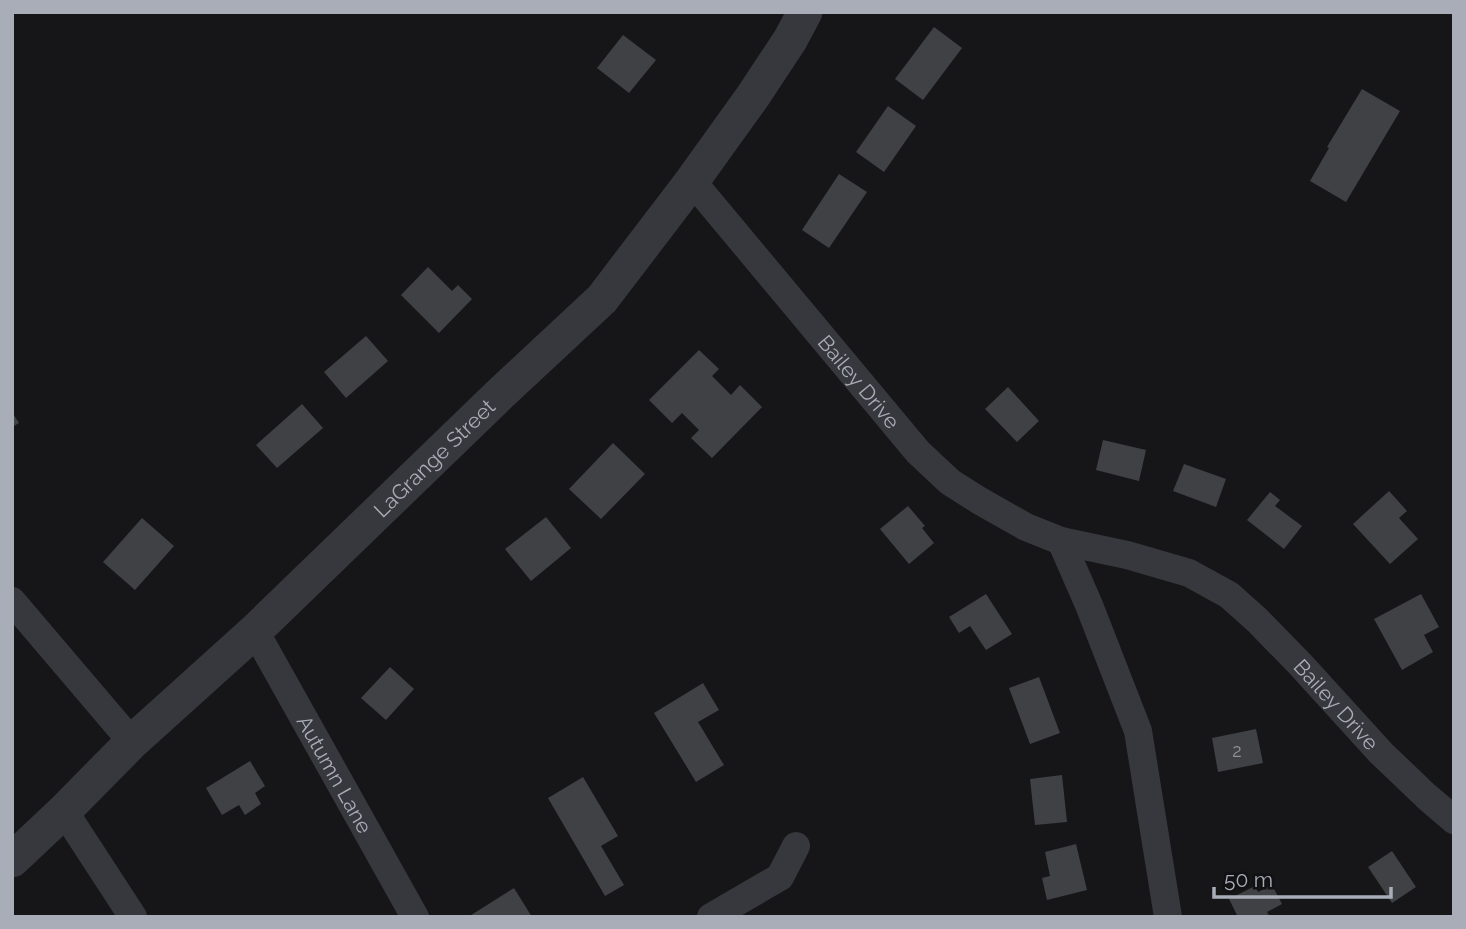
<svg xmlns="http://www.w3.org/2000/svg" width="1466" height="929" font-family="Raleway,sans-serif">
<rect width="100%" height="100%" fill="#161618"/>
<g fill="#404145">
<polygon points="934,27 962,48 923,100 895,79"/>
<polygon points="623,35 656,60 629,93 597,68"/>
<polygon points="1362,89 1400,111 1346,202 1310,181 1329,148 1327,147"/>
<polygon points="888,106 916,126 884,172 856,152"/>
<polygon points="839,174 867,192 829,248 802,230"/>
<polygon points="428,267 452,291 458,285 472,299 439,333 401,295"/>
<polygon points="366,336 388,361 346,398 324,372"/>
<polygon points="699,350 719,369 712,376 731,395 740,385 762,407 712,458 691,438 699,430 682,413 672,423 649,400"/>
<polygon points="1008,387 1039,421 1017,442 985,409"/>
<polygon points="302,404 323,428 277,468 256,445"/>
<polygon points="12,412 19,423 12,427"/>
<polygon points="1103,440 1146,450 1139,481 1096,470"/>
<polygon points="613,443 645,474 601,519 569,489"/>
<polygon points="1184,464 1226,479 1216,507 1173,491"/>
<polygon points="1389,491 1407,511 1399,518 1418,539 1390,564 1353,524"/>
<polygon points="1270,492 1280,500 1275,506 1302,526 1284,549 1247,520"/>
<polygon points="908,506 925,526 922,528 934,543 909,564 880,529"/>
<polygon points="546,517 571,548 531,581 505,549"/>
<polygon points="142,518 174,546 135,590 103,562"/>
<polygon points="986,594 1012,634 986,650 970,626 959,633 949,617"/>
<polygon points="1421,594 1439,627 1424,635 1433,652 1402,670 1374,619"/>
<polygon points="390,667 414,689 386,720 361,698"/>
<polygon points="1039,677 1060,733 1030,744 1009,688"/>
<polygon points="703,683 719,710 698,722 724,765 696,782 654,713"/>
<polygon points="1256,729 1263,763 1218,772 1212,738"/>
<polygon points="250,761 265,786 255,793 261,804 245,815 239,805 222,815 206,788"/>
<polygon points="1062,775 1067,822 1035,825 1030,779"/>
<polygon points="583,777 618,836 601,846 624,885 605,896 548,798"/>
<polygon points="1076,844 1087,890 1047,900 1042,878 1050,876 1045,852"/>
<polygon points="1392,851 1416,887 1392,903 1368,867"/>
<polygon points="1272,885 1282,904 1267,912 1270,917 1238,917 1229,899 1255,886 1258,892"/>
<polygon points="514,888 532,917 468,917"/>
</g>
<g fill="none" stroke-linecap="round" stroke-linejoin="round">
<g stroke="#37383d" stroke-width="28">
<path id="s1" d="M692 181 918 452 950 482 980 501 1026 527 1061 541 1127 555 1189 573 1229 595 1257 620 1300 664 1381 753 1426 796 1454 820"/>
<polyline points="1061,541 1089,605 1138,731 1168,917"/>
<polyline points="12,601 132,742"/>
<path id="s2" d="M255 631 415 917"/>
<polyline points="64,811 133,917"/>
<polyline points="711,917 780,877 796,846"/>
</g>
<path stroke="#37383d" stroke-width="35" id="s3" d="M12 860 64 811 132 742 255 631 499 395 602 299 692 181 753 96 790 40 805 12"/>
</g>
<g text-anchor="middle" dominant-baseline="central" stroke-width="6" stroke-linejoin="round" paint-order="stroke">
<g font-size="18" fill="#8e929b">
<text x="1237" y="750">2</text>
</g>
<g font-size="21" fill="#a8adb8" stroke="#111113">
<text stroke="none"><textPath href="#s1" startOffset="261">Bailey Drive</textPath></text>
<text stroke="none"><textPath href="#s3" startOffset="583">LaGrange Street</textPath></text>
<text stroke="none"><textPath href="#s1" startOffset="854">Bailey Drive</textPath></text>
<text stroke="none"><textPath href="#s2" startOffset="164">Autumn Lane</textPath></text>
</g>
</g>
<rect width="1466" height="929" fill="none" stroke="#a8adb8" stroke-width="28"/>
<path d="M1214 887v10h177v-10" fill="none" stroke="#a8adb8" stroke-width="3.5"/>
<text x="1224" y="887" font-size="21" fill="#a8adb8" stroke="#111113" stroke-width="5" paint-order="stroke">50 m</text>
</svg>
